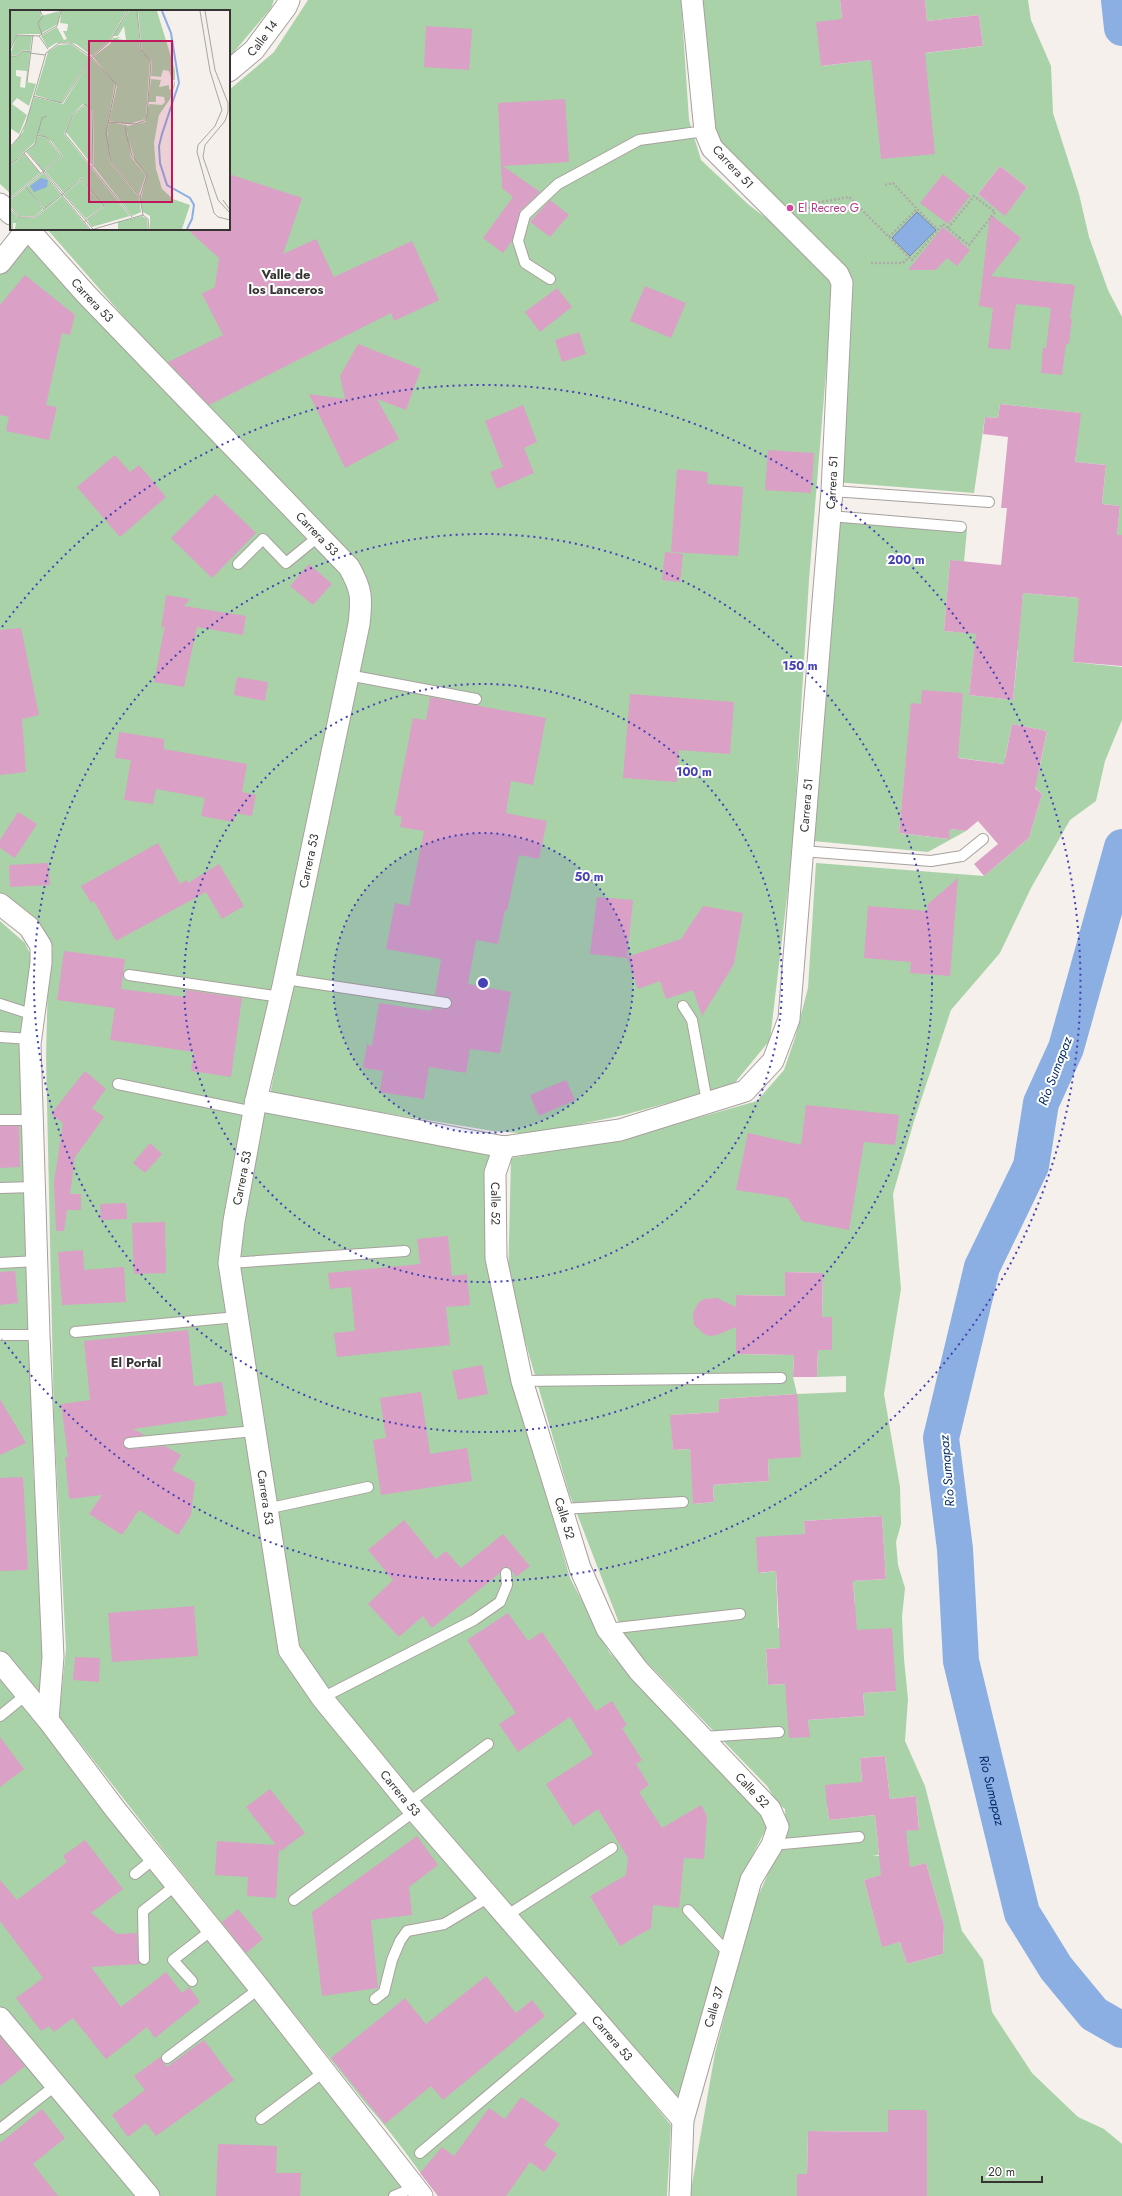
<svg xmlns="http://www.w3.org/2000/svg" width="1122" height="2196" font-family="Jost,sans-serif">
<rect width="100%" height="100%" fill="#f5f0eb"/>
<g fill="#aad2a9" fill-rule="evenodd">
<polygon points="0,0 274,0 271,8 229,58 229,11 11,11 11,194 0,184"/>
<polygon points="308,0 681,0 689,120 701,160 749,205 828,265 833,287 809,580 792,855 770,1040 733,1085 624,1115 533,1134 493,1131 270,1094 339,762 369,597 47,229 229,229 229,90 274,52"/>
<path d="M700 0H840L842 19 822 66 983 46 979 15 927 21 925 0H1028L1031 20 1051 66 1053 113 1079 194 1089 237 1108 290 1122 317V535H1117L1120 506 1102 504 1106 465 1075 462 1080 413 1000 404 998 418 985 417 974 493 835 482 846 283 713 140ZM1000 166 1027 187 1005 215 978 194Z"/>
<path d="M29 238 344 569 356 607 221 1266 282 1651 671 2125 667 2196H438C414 2165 393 2133 366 2104L165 1852 59 1716 66 1649 54 1422 46 1057 49 938 0 899V274Z"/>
<path d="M834 516 967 529 964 562 950 560 944 631 1018 637 1023 593 1079 598 1081 612 1073 662 1122 667V720L1105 761 1096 801 1070 820 1031 888 1000 953 951 1010 914 1121 893 1194 901 1289 884 1394 900 1487 901 1524 896 1542 898 1565 905 1588 902 1617 904 1659 908 1699 905 1741 925 1786 962 1931 983 1960 992 2012 1032 2073 1078 2117 1104 2129 1122 2144V2196H927V2110H889L888 2132 808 2131 807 2174 797 2196H690L715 2053 752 1910 786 1833 785 1809 778 1804 767 1786 626 1641 569 1493 508 1282 511 1158 630 1137 757 1101 784 1070 795 1038 808 988 816 863 984 876 1029 838 1042 794 1012 765 907 751 899 833 948 839 950 829 966 831 928 852 803 840ZM975 645 1018 650 1013 700 969 695ZM1012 724 1047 731 1040 765 1005 758ZM785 1272 823 1273 822 1317 832 1350H818L817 1377 846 1376V1392L797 1394 793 1377 794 1355 736 1354V1295L785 1296ZM797 1394 768 1459 769 1481 713 1485 714 1502 694 1504 690 1449 673 1450 671 1415 719 1412V1399ZM882 1516 886 1579 853 1581 855 1604 799 1607 800 1626 778 1628 776 1571 759 1573 805 1534 804 1521ZM815 1646 896 1691 863 1693 865 1716 808 1720 809 1737 785 1684 768 1685 766 1649ZM885 1756 890 1799 916 1796 919 1829 906 1831 879 1856H872L879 1855 875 1815 829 1820 827 1806 862 1782 860 1758ZM926 1863 944 1925 943 1954 907 1964 900 1942 882 1946 864 1880Z"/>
<polygon points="0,921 25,943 31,956 33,1468 46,1661 45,1692 39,1694 32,1690 0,1650"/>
<polygon points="261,1110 497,1153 507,1358 570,1578 609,1652 769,1823 748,1864 702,2012 679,2099 481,1875 317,1678 293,1637 236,1255"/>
<polygon points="0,1673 410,2196 159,2196 0,2009"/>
<polygon points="0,2031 139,2196 0,2196"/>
</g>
<polygon fill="#8baee3" stroke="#7289ae" points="917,212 936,230 910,256 892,238"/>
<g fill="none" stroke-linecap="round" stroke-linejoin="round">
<g stroke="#8baee3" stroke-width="36">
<polyline points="1119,0 1122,28"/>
<path id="s1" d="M1122 847 1066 1048 1041 1103 1031 1166 982 1267 941 1438 955 1549 961 1661 1022 1913 1056 1968 1094 2014 1122 2030"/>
</g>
</g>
<g fill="#daa0c6">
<polygon points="840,0 925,0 927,21 979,15 983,46 925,53 935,154 881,159 871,60 821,66 816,22 842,19"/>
<polygon points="426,26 472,29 469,70 424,67"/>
<polygon points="565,99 569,162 503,166 540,192 520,211 512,241 503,253 483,238 513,197 502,188 498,103"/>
<polygon points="1000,166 1027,187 1005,216 978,194"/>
<polygon points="229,174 302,198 283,254 316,239 334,277 412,241 439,300 394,321 391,313 209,405 168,362 223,335 202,294 215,287 219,258 187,229 229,229"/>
<polygon points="943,174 970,196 948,224 920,203"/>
<polygon points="550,200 569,215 550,237 530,222"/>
<polygon points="990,214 1021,238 991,276 1075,285 1070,319 1072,319 1069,344 1066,344 1062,375 1041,373 1043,348 1046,348 1051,308 1016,304 1010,350 988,348 993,308 979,306"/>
<polygon points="943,227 970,250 957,266 947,258 936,270 908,270"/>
<polygon points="25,275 75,315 70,335 62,333 46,405 57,407 49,440 6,431 9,417 0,415 0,305"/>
<polygon points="645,286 686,303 671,338 630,321"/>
<polygon points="557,288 572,307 540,332 525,312"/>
<polygon points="579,332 586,354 562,362 555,340"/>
<polygon points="358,344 421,369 406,410 377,399 399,439 345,468 309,394 345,399 340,376"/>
<polygon points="1000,404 1081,413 1075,462 1106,465 1102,504 1120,506 1117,535 1122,535 1122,666 1073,662 1079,598 1023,593 1013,700 969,695 976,634 944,631 950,560 1001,565 1007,508 1001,508 1008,437 983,434 985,417 998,418"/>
<polygon points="523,405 537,442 524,448 534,473 497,489 490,472 503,467 485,421"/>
<polygon points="768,450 814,453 811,493 765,490"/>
<polygon points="115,455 130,472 139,465 166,497 120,537 77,487"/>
<polygon points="677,469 708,472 707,484 743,487 738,556 671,552"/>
<polygon points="215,494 256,533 212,578 171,538"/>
<polygon points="665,552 683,554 680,582 662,580"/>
<polygon points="309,564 332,584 313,605 290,586"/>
<polygon points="166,595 190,599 184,606 246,616 243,635 197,627 184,687 154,682 165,625 161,629"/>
<polygon points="21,628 39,715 22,719 26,772 0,775 0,630"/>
<polygon points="237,677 268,682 265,701 234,695"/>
<polygon points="922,690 963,693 958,758 1004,764 1012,724 1047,731 1035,788 1042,794 1029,838 984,876 974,864 998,844 978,821 966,831 950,829 949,839 899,833 911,703 921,704"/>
<polygon points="630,694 734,702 730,754 679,750 677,782 623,778"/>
<polygon points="430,697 546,718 533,785 511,781 506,813 547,821 539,859 519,855 507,911 505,910 498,944 476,940 468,984 511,992 500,1053 470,1049 466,1073 429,1067 424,1099 380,1092 383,1071 363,1068 367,1044 372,1046 379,1003 431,1011 432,1008 448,1009 452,1004 450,998 435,995 441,959 386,949 395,903 409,906 424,831 400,827 402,817 394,815 413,718 426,720"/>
<polygon points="119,732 164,739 164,749 247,764 242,792 256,795 252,816 235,813 234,822 201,816 205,798 156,789 153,804 124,800 131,760 115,758"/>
<polygon points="18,812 37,824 15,858 0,848 0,840"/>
<polygon points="158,843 180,884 186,880 188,883 219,864 244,906 222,919 206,892 116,941 94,901 91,903 81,886"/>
<polygon points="48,863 50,885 10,887 9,865"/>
<polygon points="958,878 950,976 910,973 911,962 864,958 868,906 927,911 928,904"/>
<polygon points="597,897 633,900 627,958 590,954"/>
<polygon points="703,906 743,913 734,964 702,1016 693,990 666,999 660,981 638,989 627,957 681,939"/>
<polygon points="64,951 125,959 121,989 185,997 186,990 242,998 231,1077 191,1071 194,1052 110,1040 115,1008 57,1000"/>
<polygon points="85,1071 106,1089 92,1108 104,1117 75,1157 70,1194 81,1194 81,1210 67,1210 64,1231 56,1231 54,1182 63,1123 51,1114"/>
<polygon points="566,1080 575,1100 539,1116 530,1095"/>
<polygon points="806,1105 899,1115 895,1145 864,1142 849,1230 802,1221 788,1198 736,1190 748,1133 801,1145"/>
<polygon points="0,1126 19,1126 20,1167 0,1168"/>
<polygon points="150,1143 162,1154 145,1173 133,1163"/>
<polygon points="126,1203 127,1219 101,1220 100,1204"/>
<polygon points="165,1222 166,1273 134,1274 132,1223"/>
<polygon points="448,1236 452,1276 467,1274 470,1305 446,1307 450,1345 337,1357 334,1333 355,1331 351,1287 330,1289 328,1273 420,1264 417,1239"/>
<polygon points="83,1250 84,1270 124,1267 126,1302 62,1305 58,1252"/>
<polygon points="15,1271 18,1303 0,1305 0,1272"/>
<polygon points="785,1272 823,1273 822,1317 832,1317 832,1350 818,1350 817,1377 793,1377 794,1355 736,1354 736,1327 717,1335 710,1336 704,1334 694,1325 693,1313 699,1302 704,1299 717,1298 736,1307 736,1295 785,1296"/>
<polygon points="188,1330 194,1386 222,1382 227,1415 133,1429 145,1435 126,1438 123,1443 124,1447 130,1449 165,1446 181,1455 172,1470 195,1482 191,1515 178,1535 139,1510 122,1535 89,1514 102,1495 69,1499 65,1457 68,1457 61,1404 90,1400 84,1341"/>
<polygon points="482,1365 488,1394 458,1400 452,1371"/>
<polygon points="421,1392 430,1454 467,1448 472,1481 381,1495 373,1440 386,1438 380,1398"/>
<polygon points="797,1394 801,1457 768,1459 769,1481 713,1485 714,1502 693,1504 690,1449 673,1450 670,1415 719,1412 719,1399"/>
<polygon points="0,1399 26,1443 0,1455"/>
<polygon points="23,1477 28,1570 0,1571 0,1478"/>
<polygon points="882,1516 886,1579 853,1581 857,1630 892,1628 896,1691 863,1693 865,1716 808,1720 810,1737 789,1738 785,1684 768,1685 766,1649 780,1648 776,1571 758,1573 756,1537 805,1534 804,1521"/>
<polygon points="404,1520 436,1559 446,1551 461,1568 503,1534 530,1566 516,1577 509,1567 503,1567 500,1573 432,1628 423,1616 399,1637 368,1604 393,1580 368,1550"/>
<polygon points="194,1606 198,1656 112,1662 108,1613"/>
<polygon points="508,1613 528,1641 542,1632 596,1711 612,1701 627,1725 622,1728 642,1760 636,1764 649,1785 639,1792 662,1828 701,1805 707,1816 704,1859 684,1858 679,1908 653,1905 651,1928 620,1946 590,1896 626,1875 628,1858 598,1809 573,1826 546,1784 593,1754 570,1717 518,1752 499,1724 516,1713 467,1640"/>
<polygon points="75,1657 100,1658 99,1682 73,1680"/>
<polygon points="0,1737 24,1769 0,1787"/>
<polygon points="885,1756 890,1799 916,1796 919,1830 906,1831 910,1867 926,1863 944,1925 943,1954 907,1964 900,1942 882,1947 864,1880 881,1875 875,1815 829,1820 827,1806 825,1785 862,1782 860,1758"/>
<polygon points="270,1789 305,1833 281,1851 279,1849 276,1898 247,1896 248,1877 215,1875 217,1841 276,1845 246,1807"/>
<polygon points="417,1836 438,1865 409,1887 412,1915 371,1920 378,1988 322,1996 312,1912"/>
<polygon points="85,1840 123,1889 91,1913 117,1934 137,1933 138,1959 140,1964 91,1967 121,2007 166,1972 182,1993 189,1987 200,2002 155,2038 147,2027 106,2059 73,2018 54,2032 49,2026 41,2031 16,1998 43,1978 0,1921 0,1880 17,1900 67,1862 63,1856"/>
<polygon points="238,1909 263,1939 246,1953 222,1922"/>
<polygon points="486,1976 516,2013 532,2000 545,2016 443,2100 431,2086 385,2124 331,2058 405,1998 426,2024"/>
<polygon points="0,2037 25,2066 0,2086"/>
<polygon points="204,2040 234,2080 156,2136 146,2123 128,2137 112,2115 145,2090 134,2076 160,2057 167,2067"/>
<polygon points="521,2097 560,2124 544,2145 557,2154 544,2172 530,2162 506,2196 438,2196 420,2173 442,2147 454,2156 489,2108 505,2119"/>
<polygon points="42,2109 65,2138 33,2164 58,2196 0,2196 0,2143"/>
<polygon points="888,2110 927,2110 927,2196 797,2196 797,2174 807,2174 808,2131 888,2132"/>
<polygon points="218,2144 277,2146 276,2173 301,2173 300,2196 216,2196"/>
</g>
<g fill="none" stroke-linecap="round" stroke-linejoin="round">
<g stroke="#a7a19d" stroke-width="12">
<g id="service">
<polyline points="550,279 525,263 518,241 525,215 558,184 639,140 705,131"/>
<polyline points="832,491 989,502"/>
<polyline points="830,516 961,527"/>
<polyline points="238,564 263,539 286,563 319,536"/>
<polyline points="348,675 476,699"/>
<polyline points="802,851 931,861 962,856 983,839"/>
<polyline points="129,975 281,997"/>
<polyline points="285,979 446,1003"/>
<polyline points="0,1004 34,1015"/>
<polyline points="683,1006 692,1020 707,1102"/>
<polyline points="0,1037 31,1039"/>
<polyline points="118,1084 254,1112"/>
<polyline points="0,1120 32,1120"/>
<polyline points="0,1188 34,1187"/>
<polyline points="0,1263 37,1261"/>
<polyline points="229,1263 405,1251"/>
<polyline points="75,1332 237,1317"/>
<polyline points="0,1335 39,1335"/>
<polyline points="522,1381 781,1378"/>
<polyline points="129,1443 254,1431"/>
<polyline points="266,1509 368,1487"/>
<polyline points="562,1509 683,1502"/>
<polyline points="607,1629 740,1614"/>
<polyline points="322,1698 474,1620 500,1602 507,1585 506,1573"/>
<polyline points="0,1716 27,1694"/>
<polyline points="703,1737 779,1732"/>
<polyline points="408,1803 488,1744"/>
<polyline points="772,1845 859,1837"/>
<polyline points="135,1874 155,1858"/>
<polyline points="294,1900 415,1811"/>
<polyline points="688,1910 729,1954"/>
<polyline points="506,1916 612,1848"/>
<polyline points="144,1959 143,1911 176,1885"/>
<polyline points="192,1981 173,1960 213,1929"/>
<polyline points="375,1999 384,1992 392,1960 400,1941 407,1931 444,1924 489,1897"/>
<polyline points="167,2058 260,1988"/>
<polyline points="261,2119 325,2071"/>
<polyline points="0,2129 56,2085"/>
<polyline points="420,2153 588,2011"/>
<polyline points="394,2196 415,2187"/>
</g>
</g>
<g stroke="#a7a19d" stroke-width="23">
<g id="minor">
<path id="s2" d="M229 71 254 50 286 7 289 0"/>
<polyline points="0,204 11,214"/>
<path id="s3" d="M28 229 85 293 349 567C362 590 362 598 359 624L283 986 256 1100 234 1221 229 1263 289 1650 322 1698 408 1803 683 2120"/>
<polyline points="0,263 27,229"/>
<polyline points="0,904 29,927 41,946 41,963 30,1044 39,1335 53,1657 48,1720"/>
<path id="s4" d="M256 1100 504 1147 620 1130 745 1091 773 1061 789 1019 832 491 842 283 838 274 712 148 705 131 692 0"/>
<path id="s5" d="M504 1147 495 1173 496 1258 522 1381 580 1568 607 1629 639 1671 770 1809 778 1827 772 1845 751 1880 683 2120 680 2196"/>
<polyline points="0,1662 48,1720 115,1809 254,1981 422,2196"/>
<polyline points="0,2018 149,2196"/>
</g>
</g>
<g stroke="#aeaaa6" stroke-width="2.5" stroke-dasharray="2 2" stroke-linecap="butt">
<polyline points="885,185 893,183 917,209"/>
<polyline points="805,211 815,203 849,197 912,260 943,224 960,238 958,240"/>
<polyline points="948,228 974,196 995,212 969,245 960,238"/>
<polyline points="889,237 917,209 938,230"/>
<polyline points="871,263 903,263 909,257"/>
</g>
<use href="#service" stroke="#fff" stroke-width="10"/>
<use href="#minor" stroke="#fff" stroke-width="21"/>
</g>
<circle cx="483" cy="983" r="150" fill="#4541b7" fill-opacity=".12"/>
<g fill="none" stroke="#4541b7" stroke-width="2" stroke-dasharray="2 4">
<circle cx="483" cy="983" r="150"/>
<circle cx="483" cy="983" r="299"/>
<circle cx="483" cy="983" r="449"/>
<path d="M2 627A598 598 0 1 1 2 1339"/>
</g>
<circle fill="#d1479c" stroke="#fff" stroke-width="1.5" cx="790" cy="208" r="4"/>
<g text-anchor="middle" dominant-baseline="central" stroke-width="4" stroke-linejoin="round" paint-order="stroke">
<g font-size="12" fill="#363432" stroke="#fff">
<text stroke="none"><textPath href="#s2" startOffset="47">Calle 14</textPath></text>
<text transform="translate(733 167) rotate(47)">Carrera 51</text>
<text stroke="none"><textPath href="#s3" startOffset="96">Carrera 53</textPath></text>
<text stroke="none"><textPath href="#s4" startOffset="1125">Carrera 51</textPath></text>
<text stroke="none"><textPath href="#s3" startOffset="420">Carrera 53</textPath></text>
<text stroke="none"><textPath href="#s4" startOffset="801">Carrera 51</textPath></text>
<text transform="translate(309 861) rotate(-78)">Carrera 53</text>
<text transform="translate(242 1178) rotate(-79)">Carrera 53</text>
<text stroke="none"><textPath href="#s5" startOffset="58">Calle 52</textPath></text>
<text stroke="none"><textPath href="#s3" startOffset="1415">Carrera 53</textPath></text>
<text stroke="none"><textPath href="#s5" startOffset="382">Calle 52</textPath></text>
<text stroke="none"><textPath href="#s5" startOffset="718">Calle 52</textPath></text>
<text stroke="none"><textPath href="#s3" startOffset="1751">Carrera 53</textPath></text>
<text transform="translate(714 2007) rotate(-74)">Calle 37</text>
<text stroke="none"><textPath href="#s3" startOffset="2075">Carrera 53</textPath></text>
</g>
<g font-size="12" fill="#b23c85" stroke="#fff" text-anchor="start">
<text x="798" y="208">El Recreo G</text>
</g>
<g font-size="13" font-weight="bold" fill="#363432" stroke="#fff">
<text x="286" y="274">Valle de<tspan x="286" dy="15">los Lanceros</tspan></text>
<text x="136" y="1362">El Portal</text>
</g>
<g font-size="13" font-style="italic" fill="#002c68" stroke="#fff">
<text transform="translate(1055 1071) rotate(-69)">Río Sumapaz</text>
<text transform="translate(947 1471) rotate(-95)">Río Sumapaz</text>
<text stroke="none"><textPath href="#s1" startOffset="978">Río Sumapaz</textPath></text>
</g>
</g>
<g transform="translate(10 10)">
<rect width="220" height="220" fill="#f5f0eb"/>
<path d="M0 1H31V6L50 1 48 14 30 24H7L0 39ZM51 1H117L99 31 82 46 66 34 58 32 46 33 38 38 31 26 47 17 54 30 57 29 53 21H57L58 14 50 13ZM119 1H127L130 39 140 50 136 107 133 110 119 114 99 111 107 76 83 47 100 34 103 28 111 27 107 29 116 30 114 16 108 26H103ZM128 1H147L165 60V75L160 89 149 105 144 133 146 159 152 179 163 189 180 195 172 219H140V206L133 202 130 192 137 165 125 151 117 125V116L135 112 139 94 152 95 155 92 154 87 146 86V92H150H138L141 69 151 70 149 77 159 75V79L162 80 165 70H162L159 61 153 60 151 67 141 66 142 51 132 42ZM7 25 22 26 20 41 13 40 7 45H0ZM61 34 80 48 51 93 25 85 38 42 48 35ZM13 41 20 42 17 72 26 74 19 96 7 88 2 94 17 105 9 124 0 118V46H7ZM6 60 17 61 15 78 10 77 11 67 6 66ZM81 48 105 73 97 117 100 152 129 187 131 202 122 206 84 157 83 100 73 94 63 104 54 124 120 206 82 217 77 210 94 197 71 168 54 183 35 161 53 146 41 131 28 124 24 133 0 155V138L13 122 24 87 53 94ZM75 95 81 100 82 155 56 122 64 105ZM99 112 116 115 121 147 136 165 129 185 101 151 97 123ZM28 126 35 127 51 146 33 161 17 141 24 135ZM14 144 30 163 0 188V156ZM33 163 51 185 35 199 16 177ZM71 170 93 196 76 209 54 184ZM16 177 33 199 25 206H9L0 195V190ZM52 186 79 219H5L6 213H3V219H0V198L8 207 25 208ZM132 206 137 209 138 219H108V212Z" fill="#aad2a9" fill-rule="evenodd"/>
<path d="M31 168 38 170 37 177 24 182 20 176Z" fill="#8baee3"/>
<path fill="none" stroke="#8baee3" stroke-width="2" d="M152 1 161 23 169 73 152 124 149 136 150 153 157 175 180 188 184 195 182 209 177 219"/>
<path fill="none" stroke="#a9a5a1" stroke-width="1" d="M30 1 33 6 28 13 32 25M190 1 200 61 212 100 205 116 188 135 187 142 204 203 208 207 220 210M195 1 205 60 218 93V102L215 111 195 135 193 147 208 190 220 203M29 26 38 39M0 40 7 25 29 26 47 16 51 1M20 43 35 45M0 46H7L13 41 21 42M17 72 23 25M23 86 52 93 80 49 100 31 118 1M98 112 125 114 134 111 137 106 141 51 131 40 127 1M116 115V123L122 146 137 165 130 187 133 205M0 137 9 127 16 113 36 43 49 33H61L81 47 106 74 96 123 101 152 130 187M16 141 34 162M14 143 31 164M0 155 25 134 32 108 37 106M83 157 82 100 75 94 63 105 55 124 122 207M34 161 83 219M33 162 80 219M16 177 34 199M0 189 52 146 36 127 27 125M213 190 220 200M0 196 9 207H25L71 169 94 196 74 212M84 219 133 205 138 209 139 219"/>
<path fill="#c2185b" fill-opacity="0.15" stroke="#c2185b" stroke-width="2" d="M79 31H162V192H79Z"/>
<rect width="220" height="220" fill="none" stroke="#363432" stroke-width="2"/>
</g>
<circle cx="483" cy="983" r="6" fill="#4541b7" stroke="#fff" stroke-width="2"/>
<g font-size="12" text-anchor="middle" font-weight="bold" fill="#4541b7" stroke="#fff" stroke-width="4" stroke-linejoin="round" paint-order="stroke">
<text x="906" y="564">200 m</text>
<text x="800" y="670">150 m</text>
<text x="694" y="776">100 m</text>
<text x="589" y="881">50 m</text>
</g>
<path d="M982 2176v6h60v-6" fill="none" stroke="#363432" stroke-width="2"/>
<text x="988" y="2176" font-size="12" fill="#363432" stroke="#ffffff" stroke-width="3" paint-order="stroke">20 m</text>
</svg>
